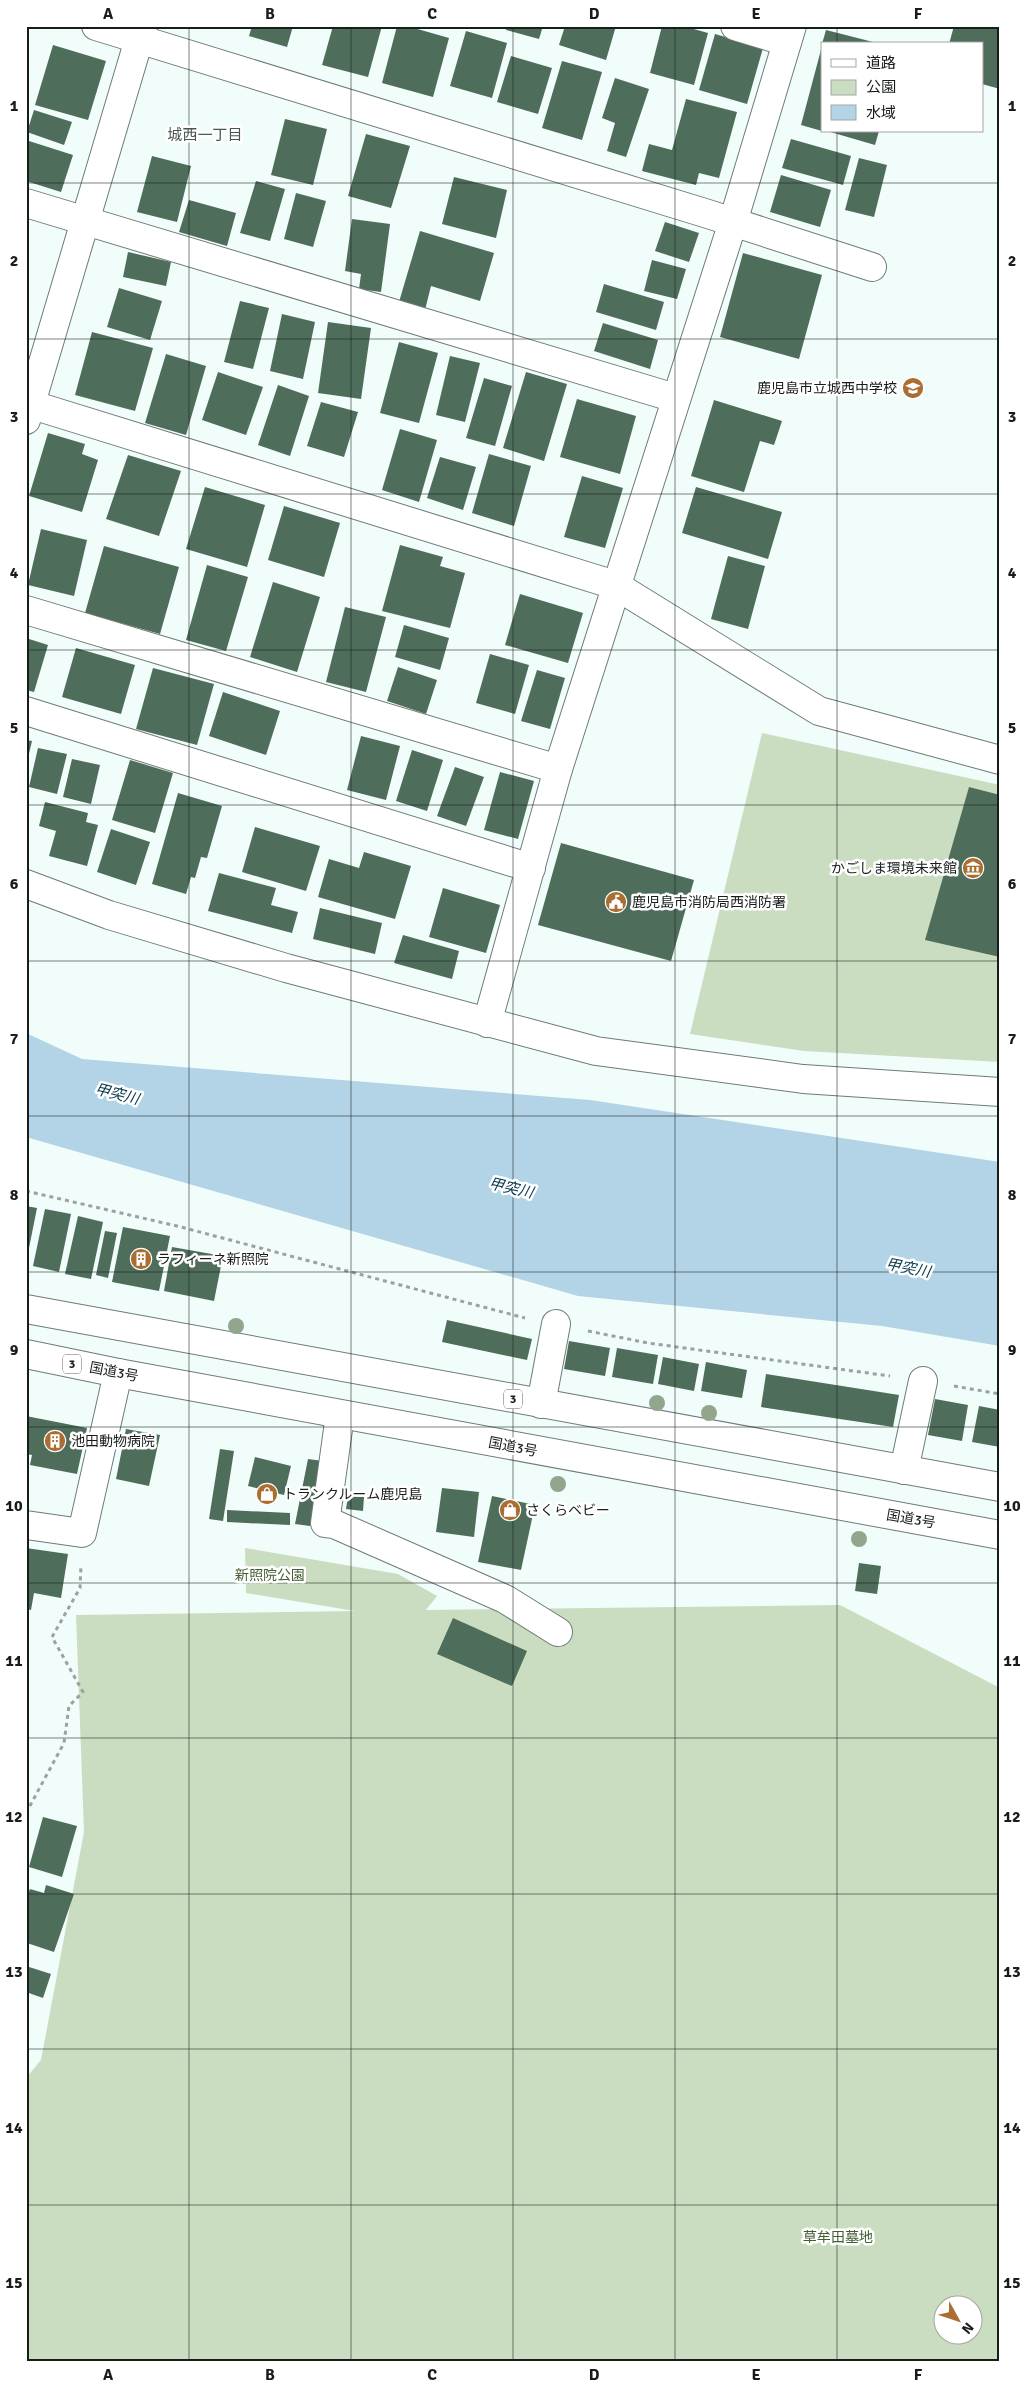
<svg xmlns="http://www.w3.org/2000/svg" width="1026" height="2388" font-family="Signika,'Noto Sans JP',sans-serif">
<rect width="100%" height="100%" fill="#f0fdfa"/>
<g fill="#caddc1" fill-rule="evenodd">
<polygon points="762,733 1000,785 1000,1062 804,1051 690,1034"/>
<path d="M245 1548 398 1574 437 1596 426 1610 840 1605 1000 1688V2362H26V2078L41 2060 84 1832 76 1615 355 1611 246 1593ZM944 2306H974V2336H944Z"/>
</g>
<polygon fill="#b2d4e6" points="26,1033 82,1059 590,1100 1000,1162 1000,1346 882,1326 578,1296 26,1137"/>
<g fill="#4f6d5b">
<polygon points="252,26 293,26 287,47 249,36"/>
<polygon points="333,26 382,26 368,77 322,65"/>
<polygon points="397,26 407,26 449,38 433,97 382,83"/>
<polygon points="507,26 543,26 539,39 506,30"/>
<polygon points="565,26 616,26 606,60 559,45"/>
<polygon points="662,26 683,26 708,33 694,85 650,73"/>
<polygon points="954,26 1000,26 1000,89 982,84 982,44 949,44"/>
<polygon points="826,30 877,43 877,44 822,44"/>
<polygon points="466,31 507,43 492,98 450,86"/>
<polygon points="715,34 763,48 747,104 699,90"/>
<polygon points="53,45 106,61 88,120 35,105"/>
<polygon points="822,46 822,131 801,125"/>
<polygon points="511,56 552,68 538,114 497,102"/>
<polygon points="562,61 602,72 582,140 542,128"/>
<polygon points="615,78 649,89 626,157 607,151 615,123 602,118"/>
<polygon points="686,99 737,112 719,178 699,173 696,185 642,171 649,144 672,150"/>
<polygon points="34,110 72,122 64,145 27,132"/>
<polygon points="285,119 327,129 313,185 271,175"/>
<polygon points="827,131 879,131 875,145"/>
<polygon points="366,134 410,146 391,208 348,196"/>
<polygon points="791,139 851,156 843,185 782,168"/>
<polygon points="29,141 73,155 61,192 26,181 26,151"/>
<polygon points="152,156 191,166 177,222 137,212"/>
<polygon points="859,158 887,165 874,217 845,210"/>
<polygon points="781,175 831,190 820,227 770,212"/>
<polygon points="454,177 507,190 496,238 442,224"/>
<polygon points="256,181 285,189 270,241 240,233"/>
<polygon points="296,193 326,201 313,247 284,239"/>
<polygon points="189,200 236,213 227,246 179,232"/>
<polygon points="352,219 390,224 381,292 359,289 361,274 345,271"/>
<polygon points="665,222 699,233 689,262 655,251"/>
<polygon points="420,231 494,253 480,301 431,286 425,310 399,302"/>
<polygon points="128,252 171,262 166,286 123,277"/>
<polygon points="743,253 822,275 799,359 720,337"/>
<polygon points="652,260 686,269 677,299 644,291"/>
<polygon points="604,284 664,302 656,330 596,312"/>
<polygon points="119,288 162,301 150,340 107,327"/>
<polygon points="240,301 269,308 253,369 224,362"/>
<polygon points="282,314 315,322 303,379 270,371"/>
<polygon points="328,322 371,328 361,399 318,393"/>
<polygon points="603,323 658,340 650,369 594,351"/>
<polygon points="92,332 153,348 135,411 75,395"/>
<polygon points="399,342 438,353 419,423 380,413"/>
<polygon points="166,354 206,366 186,435 145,423"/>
<polygon points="450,356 480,363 465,422 436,415"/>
<polygon points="218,372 263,387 246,435 202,420"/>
<polygon points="526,372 567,384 544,461 503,448"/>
<polygon points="484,378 512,386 495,446 466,438"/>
<polygon points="278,385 309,396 290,456 258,445"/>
<polygon points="577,399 636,416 620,474 560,457"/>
<polygon points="714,400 782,421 774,445 760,441 744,492 691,476"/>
<polygon points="321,402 358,412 344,457 307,446"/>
<polygon points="400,429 437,440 419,502 382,490"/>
<polygon points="48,433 85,444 82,454 98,460 82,512 29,496"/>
<polygon points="489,454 531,466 514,526 472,513"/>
<polygon points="128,455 181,471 159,536 106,519"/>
<polygon points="440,457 476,467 463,510 427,498"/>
<polygon points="582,476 623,488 605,548 564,537"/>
<polygon points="205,487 265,505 247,567 186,549"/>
<polygon points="696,487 782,512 768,559 682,533"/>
<polygon points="284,506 340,523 324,577 268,560"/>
<polygon points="41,529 87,540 74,596 28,585"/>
<polygon points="400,545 443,557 440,566 465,573 450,628 382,611"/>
<polygon points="104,546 179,567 160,634 85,613"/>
<polygon points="728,556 765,566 748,629 711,619"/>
<polygon points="207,565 248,577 226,651 186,640"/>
<polygon points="273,582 320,597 297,672 250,657"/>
<polygon points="520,594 583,613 568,663 505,645"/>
<polygon points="345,607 386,617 366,692 326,682"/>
<polygon points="404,625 449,638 440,670 395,657"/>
<polygon points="26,638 48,645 34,692 26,690"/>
<polygon points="76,648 135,665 121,714 62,697"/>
<polygon points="490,654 529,665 515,714 476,703"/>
<polygon points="398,667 437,680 426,714 387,701"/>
<polygon points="153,668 214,684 197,745 136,729"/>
<polygon points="537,670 565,678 550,729 521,721"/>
<polygon points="223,692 280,711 266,755 209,736"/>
<polygon points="361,736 400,746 386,800 347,790"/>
<polygon points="26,740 32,741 27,762 26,762"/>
<polygon points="38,748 67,754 57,794 29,787"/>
<polygon points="412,750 443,760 427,811 396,801"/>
<polygon points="72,759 100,765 91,804 63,797"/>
<polygon points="130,760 173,773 155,833 112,820"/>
<polygon points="455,767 484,777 466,826 437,816"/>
<polygon points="500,772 534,781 518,839 484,830"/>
<polygon points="969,787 1000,795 1000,957 925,940"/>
<polygon points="178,793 222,806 207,858 201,857 195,878 191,877 186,894 152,884"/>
<polygon points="45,802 88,813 86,822 98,825 87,866 49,856 56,831 39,826"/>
<polygon points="255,827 320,846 306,891 242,872"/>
<polygon points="111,829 150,842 136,885 97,872"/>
<polygon points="561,843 694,880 671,961 538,925"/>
<polygon points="364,852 411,866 395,919 318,897 329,859 359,868"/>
<polygon points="219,873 276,888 271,905 298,912 292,933 208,911"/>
<polygon points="443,888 500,905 486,953 429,937"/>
<polygon points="320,908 382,923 375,954 313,939"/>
<polygon points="403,935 459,951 452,979 394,963"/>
<polygon points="26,1206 37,1208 27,1258 26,1258"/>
<polygon points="45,1209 71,1214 59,1272 33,1266"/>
<polygon points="78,1216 103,1222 91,1279 65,1274"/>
<polygon points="123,1227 170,1236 159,1291 112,1282"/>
<polygon points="105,1231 117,1233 108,1278 96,1275"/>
<polygon points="172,1247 223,1256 214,1301 164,1291"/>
<polygon points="447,1320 532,1339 527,1360 442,1342"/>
<polygon points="569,1341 610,1348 605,1376 564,1369"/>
<polygon points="617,1348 658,1355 653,1384 612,1377"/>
<polygon points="663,1357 699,1364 694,1391 658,1384"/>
<polygon points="706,1362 747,1370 742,1398 701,1391"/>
<polygon points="766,1374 899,1395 893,1427 761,1407"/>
<polygon points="935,1399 968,1405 962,1441 928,1435"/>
<polygon points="979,1406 1000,1410 1000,1447 972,1442"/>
<polygon points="26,1416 87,1428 77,1474 30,1465 32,1455 26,1454"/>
<polygon points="126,1429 160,1435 149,1486 116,1479"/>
<polygon points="220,1449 234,1451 223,1521 209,1519"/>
<polygon points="255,1457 291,1466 284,1495 248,1486"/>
<polygon points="308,1459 323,1461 310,1526 295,1524"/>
<polygon points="442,1488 479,1492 474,1537 436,1532"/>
<polygon points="348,1496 364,1497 363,1511 346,1509"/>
<polygon points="492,1496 535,1505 521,1570 478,1562"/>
<polygon points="227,1510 290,1513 290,1525 227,1522"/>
<polygon points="26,1548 68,1554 61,1598 34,1593 31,1610 26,1609"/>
<polygon points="859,1563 881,1566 877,1594 855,1591"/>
<polygon points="453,1618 527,1651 512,1686 437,1654"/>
<polygon points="43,1817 77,1826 62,1877 29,1867"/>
<polygon points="46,1885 74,1894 54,1952 27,1943 28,1940 26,1939 26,1899 30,1889 44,1893"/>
<polygon points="26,1966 51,1974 43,1998 26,1992"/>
</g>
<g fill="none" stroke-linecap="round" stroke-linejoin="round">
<g stroke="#6f7b78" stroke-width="30">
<g id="street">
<polyline points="96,26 708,214 872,267"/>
<polyline points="735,26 787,42"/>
<polyline points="26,203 675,398"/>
<polyline points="26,403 615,585 819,711 1000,760"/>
<polyline points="26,420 143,26"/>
<polyline points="26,610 558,769"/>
<polyline points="26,711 531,868"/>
<polyline points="487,1023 558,769 733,222 792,26"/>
<polyline points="541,1404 556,1324"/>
<polyline points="340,1415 325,1523 334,1524 505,1599 558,1632"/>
<polyline points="904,1470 923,1381"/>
<polyline points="26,1525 82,1533 118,1373"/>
</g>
</g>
<g stroke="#6f7b78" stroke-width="30">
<polyline id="secondary" points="26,884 109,915 286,968 596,1051 803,1079 1000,1092"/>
</g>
<g stroke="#6f7b78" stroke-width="30">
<g id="highway">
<polyline points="26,1309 1000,1487"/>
<polyline points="26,1354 118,1373 1000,1535"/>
</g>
</g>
<g stroke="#99a3a1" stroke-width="3" stroke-dasharray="4 4" stroke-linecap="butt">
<polyline points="26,1191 177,1226 525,1318"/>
<polyline points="588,1331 648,1343 890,1376"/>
<polyline points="954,1386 1000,1394"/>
<polyline points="26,1813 64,1743 69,1706 83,1692 52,1637 80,1588 81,1565"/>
</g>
<use href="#street" stroke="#fff" stroke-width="28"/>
<use href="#secondary" stroke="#fff" stroke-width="28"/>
<use href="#highway" stroke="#fff" stroke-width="28"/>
</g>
<g fill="#91a68d">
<circle cx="236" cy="1326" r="8"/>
<circle cx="657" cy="1403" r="8"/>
<circle cx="709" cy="1413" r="8"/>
<circle cx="558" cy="1484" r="8"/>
<circle cx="859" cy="1539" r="8"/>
</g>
<path fill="none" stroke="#181d1c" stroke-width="1" stroke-opacity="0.55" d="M189 26V2362M351 26V2362M513 26V2362M675 26V2362M837 26V44M837 131V2362M26 183H1000M26 339H1000M26 494H1000M26 650H1000M26 805H1000M26 961H1000M26 1116H1000M26 1272H1000M26 1427H1000M26 1583H1000M26 1738H1000M26 1894H1000M26 2049H1000M26 2205H1000"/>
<defs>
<g id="school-disc" transform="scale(1.125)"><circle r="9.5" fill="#ab6e32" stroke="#fff"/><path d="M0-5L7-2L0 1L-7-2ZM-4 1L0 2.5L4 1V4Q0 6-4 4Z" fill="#fff"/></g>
<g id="museum-disc" transform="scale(1.125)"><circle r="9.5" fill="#ab6e32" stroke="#fff"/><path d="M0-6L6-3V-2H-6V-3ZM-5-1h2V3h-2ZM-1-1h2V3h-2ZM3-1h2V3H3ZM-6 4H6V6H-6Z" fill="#fff"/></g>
<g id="civic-disc" transform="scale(1.125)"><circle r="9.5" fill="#ab6e32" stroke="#fff"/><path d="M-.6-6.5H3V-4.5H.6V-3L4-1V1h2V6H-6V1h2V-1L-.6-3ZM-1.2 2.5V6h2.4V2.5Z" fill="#fff"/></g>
<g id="building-disc" transform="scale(1.125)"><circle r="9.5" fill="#ab6e32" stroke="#fff"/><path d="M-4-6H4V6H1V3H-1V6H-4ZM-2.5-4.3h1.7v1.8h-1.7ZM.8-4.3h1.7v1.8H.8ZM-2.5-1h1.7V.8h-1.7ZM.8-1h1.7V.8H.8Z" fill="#fff"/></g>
<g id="shop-disc" transform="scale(1.125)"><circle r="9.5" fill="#ab6e32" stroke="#fff"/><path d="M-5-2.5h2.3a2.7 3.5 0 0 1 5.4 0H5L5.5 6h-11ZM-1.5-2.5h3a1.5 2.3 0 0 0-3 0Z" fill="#fff"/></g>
</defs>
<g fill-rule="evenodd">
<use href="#school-disc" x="913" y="388"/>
<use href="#museum-disc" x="973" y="868"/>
<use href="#civic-disc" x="616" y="902"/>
<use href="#building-disc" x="141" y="1259"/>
<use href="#building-disc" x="55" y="1441"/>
<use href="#shop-disc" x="267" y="1494"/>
<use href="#shop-disc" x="510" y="1510"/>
</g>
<g text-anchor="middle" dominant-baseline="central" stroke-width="5" stroke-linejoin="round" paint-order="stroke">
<g fill="#fff" stroke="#5d6160" stroke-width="1">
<rect x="63" y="1354.5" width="18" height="19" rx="4"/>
<rect x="504" y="1389.5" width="18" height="19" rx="4"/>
</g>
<g font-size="12" font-weight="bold" fill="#181d1c">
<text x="72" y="1364">3</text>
<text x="513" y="1399">3</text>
</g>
<g font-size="14" fill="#181d1c" stroke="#fff" text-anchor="start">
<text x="897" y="388" text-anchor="end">鹿児島市立城西中学校</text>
<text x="957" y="868" text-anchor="end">かごしま環境未来館</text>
<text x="632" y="902">鹿児島市消防局西消防署</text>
<text x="157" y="1259">ラフィーネ新照院</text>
<text x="71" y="1441">池田動物病院</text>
<text x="283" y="1494">トランクルーム鹿児島</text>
<text x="526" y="1510">さくらベビー</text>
</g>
<g font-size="14" fill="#181d1c" stroke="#fff">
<text transform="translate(114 1372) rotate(11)">国道3号</text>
<text transform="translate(513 1447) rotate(11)">国道3号</text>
<text transform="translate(911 1519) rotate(10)">国道3号</text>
</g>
<g font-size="14" fill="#435e33" stroke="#fff">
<text x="270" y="1575">新照院公園</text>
<text x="838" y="2237">草牟田墓地</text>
</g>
<g font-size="15" fill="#4b5654" stroke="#fff">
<text x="205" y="135">城西一丁目</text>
</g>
<g font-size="15" font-style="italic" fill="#0a3a4d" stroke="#fff">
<text transform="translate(117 1094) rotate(14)">甲突川</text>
<text transform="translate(511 1188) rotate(13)">甲突川</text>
<text transform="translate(908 1268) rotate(11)">甲突川</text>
</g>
</g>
<rect width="1026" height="2388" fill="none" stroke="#ffffff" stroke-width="55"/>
<rect x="821" y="42" width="162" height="90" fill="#ffffff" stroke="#a3a5a4"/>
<rect x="831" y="59" width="25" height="8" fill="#ffffff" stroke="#a3a5a4"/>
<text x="866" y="68" font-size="15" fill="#181d1c">道路</text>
<rect x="831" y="80" width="25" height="15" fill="#caddc1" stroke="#a3a5a4"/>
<text x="866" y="92" font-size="15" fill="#181d1c">公園</text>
<rect x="831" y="105" width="25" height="15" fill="#b2d4e6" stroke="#a3a5a4"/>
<text x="866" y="118" font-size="15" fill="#181d1c">水域</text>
<g transform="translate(958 2320) rotate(130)"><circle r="24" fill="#ffffff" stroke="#a3a5a4"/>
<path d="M0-4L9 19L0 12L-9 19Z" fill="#ab6e32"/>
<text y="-8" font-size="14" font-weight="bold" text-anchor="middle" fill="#181d1c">N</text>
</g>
<rect x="28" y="28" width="970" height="2332" fill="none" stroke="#181d1c" stroke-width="2"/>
<g font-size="16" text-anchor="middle" font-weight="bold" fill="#181d1c">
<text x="108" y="19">A</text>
<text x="270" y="19">B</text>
<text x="432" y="19">C</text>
<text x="594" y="19">D</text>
<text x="756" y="19">E</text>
<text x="918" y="19">F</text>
<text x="14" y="111">1</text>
<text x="1012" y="111">1</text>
<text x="14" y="266">2</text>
<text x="1012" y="266">2</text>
<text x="14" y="422">3</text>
<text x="1012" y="422">3</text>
<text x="14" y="578">4</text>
<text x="1012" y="578">4</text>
<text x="14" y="733">5</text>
<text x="1012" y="733">5</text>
<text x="14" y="889">6</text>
<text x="1012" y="889">6</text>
<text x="14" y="1044">7</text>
<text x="1012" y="1044">7</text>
<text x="14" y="1200">8</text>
<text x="1012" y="1200">8</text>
<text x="14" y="1355">9</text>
<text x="1012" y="1355">9</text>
<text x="14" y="1511">10</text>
<text x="1012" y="1511">10</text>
<text x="14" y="1666">11</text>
<text x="1012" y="1666">11</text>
<text x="14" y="1822">12</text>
<text x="1012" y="1822">12</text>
<text x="14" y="1977">13</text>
<text x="1012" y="1977">13</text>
<text x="14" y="2133">14</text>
<text x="1012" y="2133">14</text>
<text x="14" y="2288">15</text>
<text x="1012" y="2288">15</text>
<text x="108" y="2380">A</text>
<text x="270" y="2380">B</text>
<text x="432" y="2380">C</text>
<text x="594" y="2380">D</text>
<text x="756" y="2380">E</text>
<text x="918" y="2380">F</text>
</g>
</svg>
